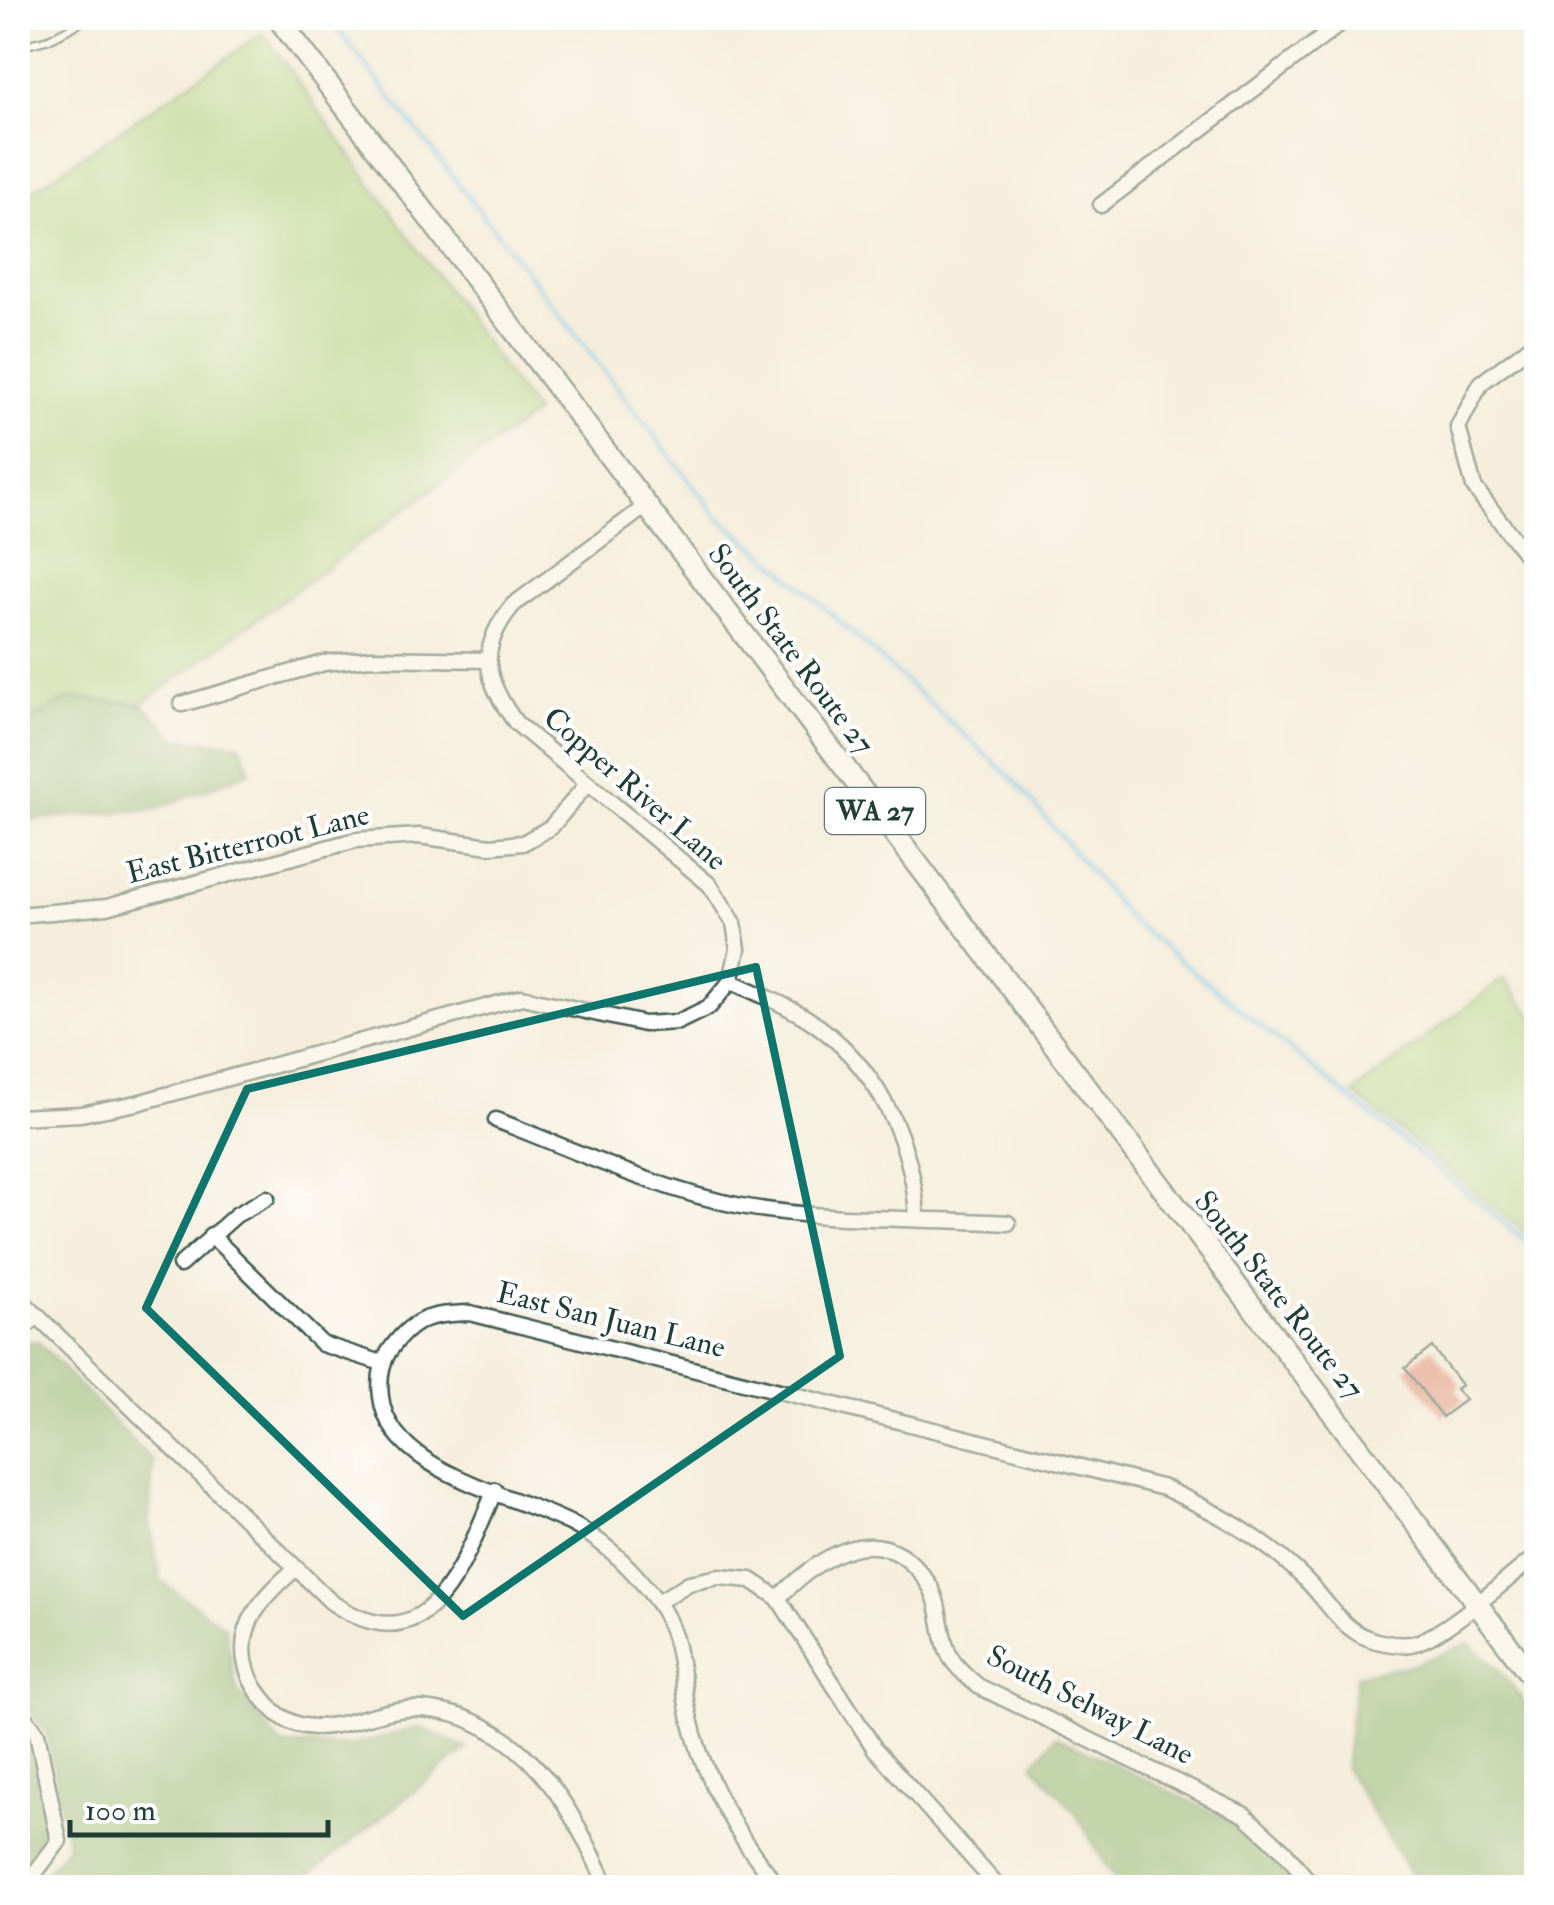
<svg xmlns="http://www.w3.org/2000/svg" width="1554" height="1905" font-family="'IM FELL Double Pica',serif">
<rect width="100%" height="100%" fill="#fff"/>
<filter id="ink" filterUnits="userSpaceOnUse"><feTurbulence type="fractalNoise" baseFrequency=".01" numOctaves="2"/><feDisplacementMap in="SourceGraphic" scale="20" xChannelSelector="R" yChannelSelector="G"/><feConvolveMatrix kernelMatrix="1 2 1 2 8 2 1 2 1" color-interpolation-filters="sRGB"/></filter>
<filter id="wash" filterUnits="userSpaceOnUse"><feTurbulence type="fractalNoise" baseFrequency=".0048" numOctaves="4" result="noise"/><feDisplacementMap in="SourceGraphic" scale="40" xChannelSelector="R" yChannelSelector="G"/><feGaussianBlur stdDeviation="2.25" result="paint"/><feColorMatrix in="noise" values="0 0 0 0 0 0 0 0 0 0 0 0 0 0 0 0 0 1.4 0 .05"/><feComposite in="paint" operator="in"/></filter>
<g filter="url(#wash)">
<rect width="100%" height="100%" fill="#f6eedd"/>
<g fill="#a8d37f" stroke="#64885a" stroke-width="2.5">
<polygon points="263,33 535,413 142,704 71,698 18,726 18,200"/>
<polygon points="1504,978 1536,1020 1536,1241 1353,1093"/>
</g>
<g fill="#86b56e" stroke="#527951" stroke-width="2.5">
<polygon points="71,698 142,704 177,739 240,744 251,771 156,809 35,819 18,830 18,726"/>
<polygon points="19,1341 38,1342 153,1462 149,1519 161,1581 225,1627 237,1691 281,1745 349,1746 420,1727 467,1749 294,1887 34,1887 68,1846 47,1734 18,1695"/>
<polygon points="1469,1643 1503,1674 1536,1718 1536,1887 1411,1887 1416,1882 1345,1769 1356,1675 1413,1665"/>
<polygon points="18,1727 28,1741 49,1833 26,1863 18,1867"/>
<polygon points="1056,1736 1219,1815 1264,1847 1294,1887 1119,1887 1075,1812 1033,1765"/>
</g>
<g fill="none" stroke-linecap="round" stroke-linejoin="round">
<polyline stroke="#6ec0ea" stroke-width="5" points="329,18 718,517 772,560 1014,780 1130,920 1536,1249"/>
</g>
<g id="blocks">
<polygon fill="#e18b78" points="1432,1347 1461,1385 1456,1389 1465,1400 1442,1417 1405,1368"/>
</g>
</g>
<g filter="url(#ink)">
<use href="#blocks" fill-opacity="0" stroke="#3f584d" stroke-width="2.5"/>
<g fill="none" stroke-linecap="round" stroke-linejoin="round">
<g stroke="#3f584d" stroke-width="11">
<polyline id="lane" points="18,47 49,39 89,18"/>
</g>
<g stroke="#3f584d" stroke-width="19">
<g id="street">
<polyline points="1101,205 1348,18"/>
<polyline points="1536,342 1481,383 1458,427 1474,487 1536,568"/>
<polyline points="182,704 324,663 371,658 487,660"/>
<polyline points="18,915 107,907 356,840 419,836 490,846 523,843 551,827 587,784"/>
<path d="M731 981C756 993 785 1004 808 1019 875 1063 913 1139 917 1217"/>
<path d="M18 1117 81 1114 137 1103 522 997 644 1024 678 1022 709 1007 731 981 738 949 734 923 710 885 516 723C485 680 476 650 513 605L646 506"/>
<path d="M496 1120C575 1150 657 1190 741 1206 828 1222 920 1217 1008 1223"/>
<polyline points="211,1235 322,1344 382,1363"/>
<polyline points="180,1265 236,1215 267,1198"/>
<path d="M18 1297 331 1602C431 1670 463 1563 495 1490"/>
<polyline points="18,1332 38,1316"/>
<path d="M296 1568C265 1596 234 1624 247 1669 251 1683 257 1691 265 1701 303 1749 351 1717 398 1710 421 1706 451 1712 472 1721 543 1751 578 1822 608 1888"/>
<path d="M778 1598C822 1554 882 1514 928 1583 943 1605 938 1635 951 1658 957 1669 969 1678 978 1686L1245 1815 1284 1851 1314 1888"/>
<polyline points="658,1602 689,1583 719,1577 751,1580 778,1598 875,1749 999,1888"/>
<polyline points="18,1708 37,1733 59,1841 35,1873 18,1885"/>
<path d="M780 1888C738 1839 703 1778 689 1715 680 1676 682 1634 656 1600 634 1571 611 1547 579 1528 520 1494 390 1475 381 1397 379 1381 380 1367 388 1353 411 1318 430 1314 470 1313L1164 1488C1216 1512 1264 1538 1305 1579 1323 1596 1337 1622 1359 1634 1373 1642 1395 1646 1411 1644 1441 1639 1509 1577 1536 1556"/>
</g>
</g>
<g stroke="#3f584d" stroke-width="25">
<polyline id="primary" points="278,18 1536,1682"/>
</g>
<use href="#lane" stroke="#fff" stroke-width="6"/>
<use href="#street" stroke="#fff" stroke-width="14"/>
<use href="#primary" stroke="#fff" stroke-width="20"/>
</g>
</g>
<path d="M0 0H1554V1905H0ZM756 967 840 1356 463 1616 146 1308 247 1089Z" fill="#f6eedd" fill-opacity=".55" fill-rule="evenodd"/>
<path fill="none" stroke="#0f766e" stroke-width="8" stroke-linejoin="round" d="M756 967 840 1356 463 1616 146 1308 247 1089Z"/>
<g text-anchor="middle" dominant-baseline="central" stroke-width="8" stroke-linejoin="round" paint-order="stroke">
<rect fill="#fff" stroke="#627771" stroke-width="2.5" x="825" y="788" width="100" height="46" rx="8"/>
<g font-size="28" font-weight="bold" fill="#1f3d34">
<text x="875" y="811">WA 27</text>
</g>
<g font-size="30" fill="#1f3d34" stroke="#fff">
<text transform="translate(791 649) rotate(53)">South State Route 27</text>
<text transform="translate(635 789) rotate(41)">Copper River Lane</text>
<text transform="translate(248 844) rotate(-14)">East Bitterroot Lane</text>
<text transform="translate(1279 1295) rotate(52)">South State Route 27</text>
<text transform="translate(611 1320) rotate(14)">East San Juan Lane</text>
<text transform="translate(1090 1705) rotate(27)">South Selway Lane</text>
</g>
</g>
<rect width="1554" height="1905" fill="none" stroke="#fff" stroke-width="60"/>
<path d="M70 1820v15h258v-15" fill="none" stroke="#1f3d34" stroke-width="5"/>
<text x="85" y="1820" font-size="30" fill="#1f3d34" stroke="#ffffff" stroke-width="8" paint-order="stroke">100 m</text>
</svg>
